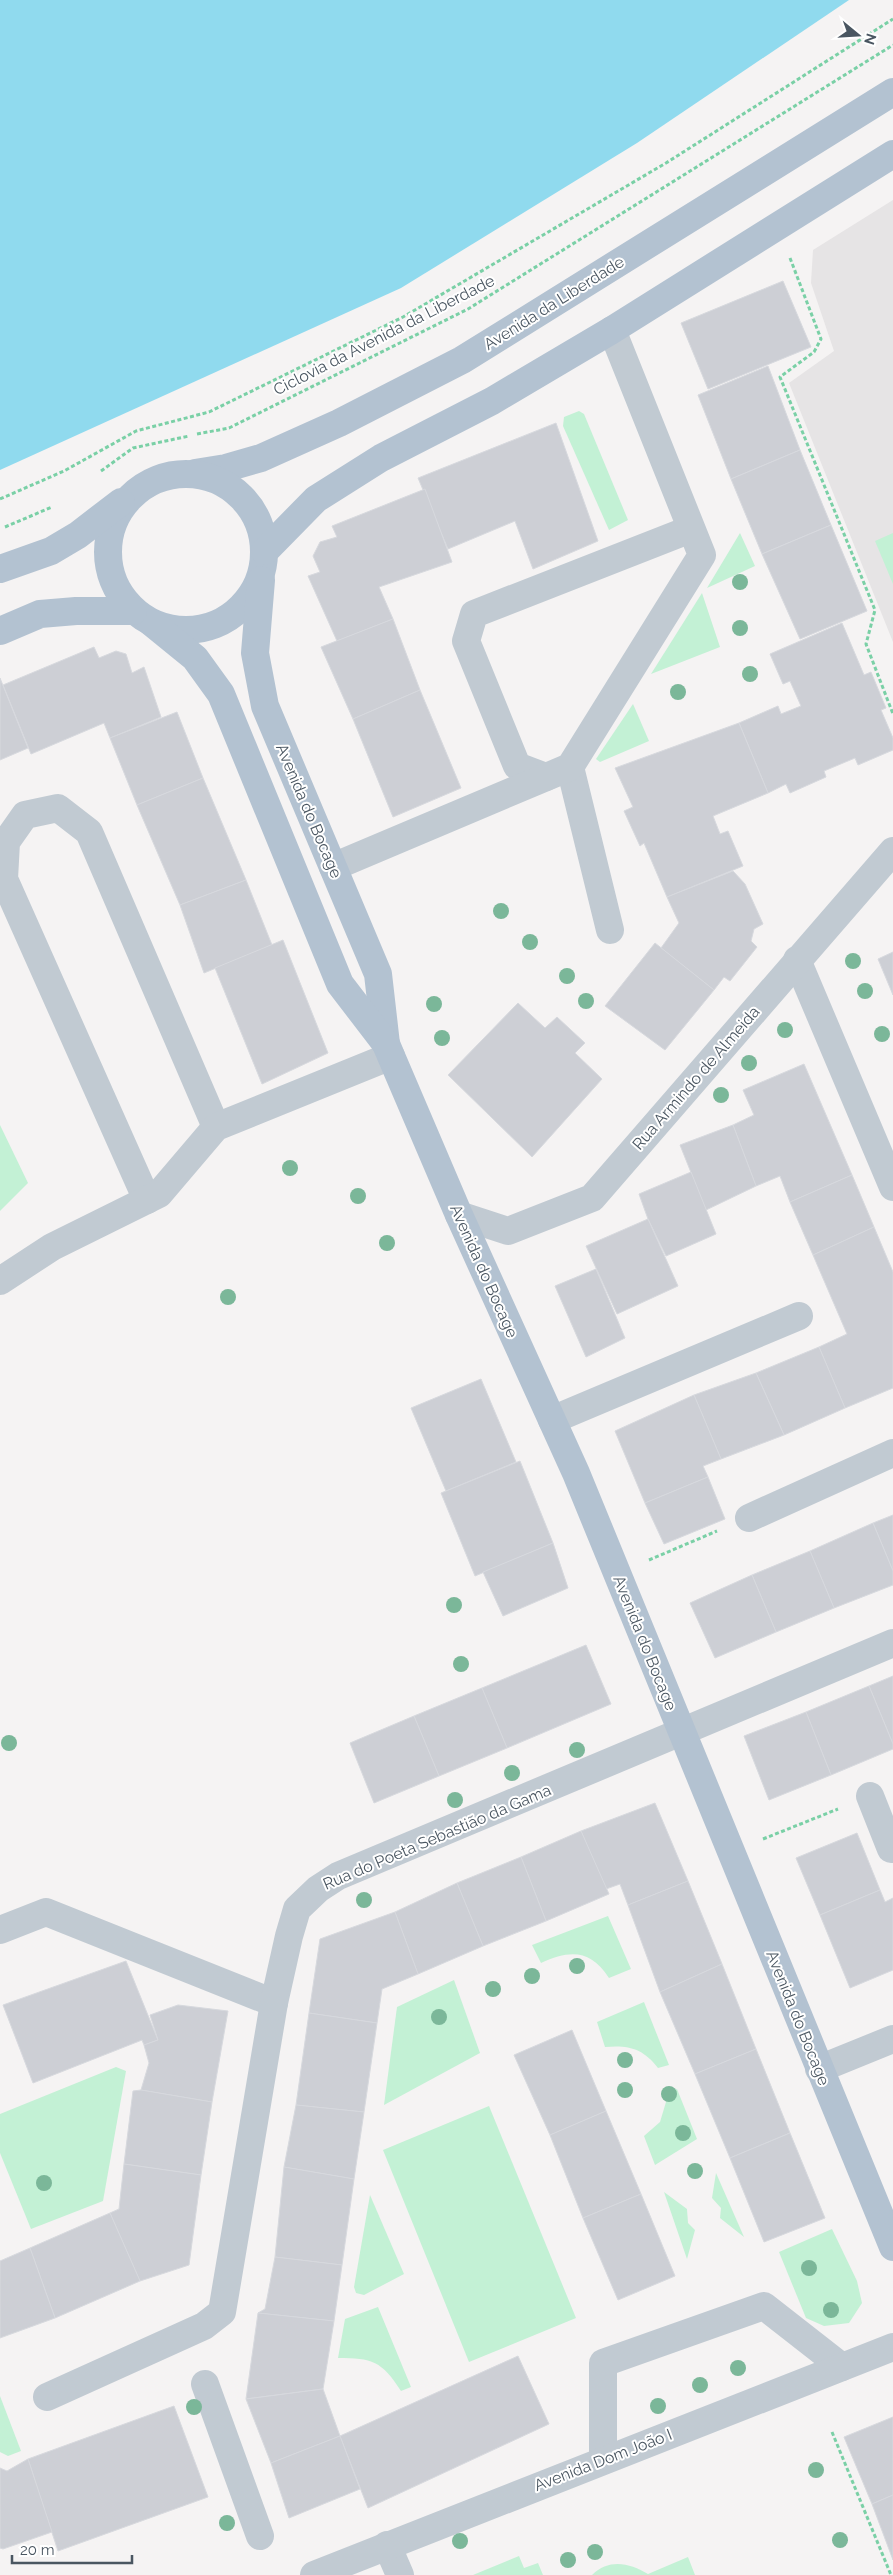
<svg xmlns="http://www.w3.org/2000/svg" width="893" height="2575" font-family="Raleway,sans-serif">
<rect width="100%" height="100%" fill="#f5f3f3"/>
<polygon fill="#e6e4e5" points="893,200 893,642 789,383 834,351 811,283 813,250"/>
<g fill="#c3f1d5">
<polygon points="579,411 584,414 628,520 609,530 563,426 564,417"/>
<polygon points="740,533 755,566 707,588"/>
<polygon points="893,533 893,584 875,541"/>
<polygon points="702,593 720,647 651,674"/>
<polygon points="633,704 649,741 600,762 596,759"/>
<polygon points="0,1125 28,1183 0,1211"/>
<path d="M608 1916 631 1969 609 1978C590 1949 570 1950 541 1963L532 1945Z"/>
<polygon points="454,1980 480,2053 384,2105 397,2007"/>
<path d="M644 2002 669 2065 658 2068C643 2048 628 2045 605 2047L597 2022Z"/>
<polygon points="116,2067 126,2071 103,2201 31,2229 0,2153 0,2114"/>
<polygon points="677,2089 697,2139 655,2165 644,2136 660,2122 669,2092"/>
<polygon points="489,2106 576,2318 469,2362 383,2150"/>
<polygon points="716,2173 744,2237 720,2218 721,2208 712,2198"/>
<polygon points="664,2192 687,2209 688,2223 695,2230 687,2259"/>
<polygon points="370,2195 404,2274 364,2295 356,2293 354,2287"/>
<polygon points="832,2229 857,2281 862,2303 849,2323 824,2326 806,2318 779,2252"/>
<path d="M378 2307 411 2387 401 2391C382 2361 372 2358 338 2358L345 2319Z"/>
<polygon points="0,2396 21,2451 8,2456 0,2452"/>
<polygon points="519,2556 524,2568 538,2563 543,2575 473,2575"/>
<path d="M688 2557 695 2575H592C609 2558 630 2563 648 2574Z"/>
</g>
<polygon fill="#90daee" points="0,0 849,0 637,143 401,288 0,470"/>
<g fill="#cdcfd5" stroke="#d7d9de">
<polygon points="783,281 811,347 708,389 681,323"/>
<polygon points="768,366 800,450 731,479 698,395"/>
<polygon points="556,423 598,541 533,569 515,521 448,549 418,478"/>
<polygon points="800,450 831,525 762,554 731,479"/>
<polygon points="425,489 452,562 379,587 393,619 337,641 308,576 320,572 313,556 320,542 337,537 332,526"/>
<polygon points="831,525 867,611 800,639 762,554"/>
<polygon points="393,619 420,690 353,719 321,647"/>
<polygon points="842,623 864,675 871,672 886,708 881,710 893,738 893,750 858,765 855,758 824,771 826,777 790,793 786,784 768,793 739,723 778,706 781,714 801,706 790,681 783,684 770,654"/>
<polygon points="94,647 99,658 116,651 126,654 132,673 144,667 161,717 110,738 104,723 31,754 3,685"/>
<polygon points="0,678 28,748 0,760"/>
<polygon points="420,690 461,788 393,817 353,719"/>
<polygon points="177,712 203,778 137,805 110,738"/>
<polygon points="739,723 768,793 713,816 720,834 728,831 743,866 667,897 644,843 640,846 624,811 633,807 615,768"/>
<polygon points="203,778 246,880 180,905 137,805"/>
<polygon points="733,871 745,884 763,924 754,929 751,941 757,947 730,981 724,977 714,990 661,948 679,923 667,897"/>
<polygon points="246,880 272,945 204,973 180,905"/>
<polygon points="283,940 328,1053 262,1084 215,968"/>
<polygon points="655,943 714,990 665,1050 605,1006"/>
<polygon points="893,952 893,995 878,959"/>
<polygon points="518,1003 545,1028 557,1017 585,1043 575,1053 602,1079 532,1157 448,1075"/>
<polygon points="804,1064 852,1175 790,1202 780,1176 756,1186 733,1125 754,1115 743,1090"/>
<polygon points="733,1125 756,1186 706,1210 680,1145"/>
<polygon points="691,1172 716,1234 666,1256 648,1219 639,1194"/>
<polygon points="852,1175 874,1227 813,1255 790,1202"/>
<polygon points="648,1219 678,1286 617,1314 586,1246"/>
<polygon points="874,1227 893,1272 893,1388 845,1408 819,1347 847,1334 813,1255"/>
<polygon points="596,1269 625,1338 586,1357 555,1286"/>
<polygon points="819,1347 845,1408 784,1435 756,1373"/>
<polygon points="756,1373 784,1435 721,1459 694,1395"/>
<polygon points="481,1379 516,1462 446,1491 411,1408"/>
<polygon points="694,1395 721,1459 703,1466 708,1477 645,1503 615,1431"/>
<polygon points="520,1461 553,1543 475,1576 441,1493"/>
<polygon points="708,1477 725,1519 664,1544 645,1503"/>
<polygon points="893,1515 893,1571 873,1523"/>
<polygon points="873,1523 893,1571 893,1585 834,1608 810,1551"/>
<polygon points="553,1543 568,1588 503,1616 483,1572"/>
<polygon points="810,1551 834,1608 776,1632 752,1575"/>
<polygon points="752,1575 776,1632 715,1658 690,1603"/>
<polygon points="586,1645 611,1704 507,1748 482,1688"/>
<polygon points="893,1676 893,1744 869,1686"/>
<polygon points="869,1686 893,1744 893,1749 831,1775 806,1712"/>
<polygon points="482,1688 507,1748 439,1776 414,1716"/>
<polygon points="806,1712 831,1775 769,1800 744,1736"/>
<polygon points="414,1716 439,1776 374,1803 350,1743"/>
<polygon points="655,1803 688,1881 628,1905 620,1884 606,1889 581,1831"/>
<polygon points="581,1831 609,1894 546,1921 521,1857"/>
<polygon points="857,1833 880,1890 820,1915 796,1858"/>
<polygon points="521,1857 546,1921 483,1946 457,1883"/>
<polygon points="688,1881 722,1964 660,1992 628,1905"/>
<polygon points="457,1883 483,1946 418,1974 395,1912"/>
<polygon points="880,1890 885,1902 893,1898 893,1970 850,1988 820,1915"/>
<polygon points="395,1912 418,1974 382,1989 377,2023 309,2013 320,1939"/>
<polygon points="126,1961 158,2040 144,2045 142,2040 33,2083 3,2005"/>
<polygon points="722,1964 756,2049 695,2074 660,1992"/>
<polygon points="178,2005 228,2011 212,2102 141,2090 149,2063 144,2045 158,2040 150,2015"/>
<polygon points="309,2013 377,2023 364,2112 296,2105"/>
<polygon points="572,2030 606,2111 550,2135 514,2055"/>
<polygon points="756,2049 790,2133 730,2158 695,2074"/>
<polygon points="141,2090 212,2102 201,2175 124,2164 133,2091"/>
<polygon points="296,2105 364,2112 354,2179 284,2167"/>
<polygon points="606,2111 641,2194 583,2218 550,2135"/>
<polygon points="790,2133 825,2218 764,2242 730,2158"/>
<polygon points="124,2164 201,2175 189,2265 140,2281 110,2213 119,2209"/>
<polygon points="284,2167 354,2179 342,2265 275,2257"/>
<polygon points="641,2194 675,2276 618,2300 583,2218"/>
<polygon points="110,2213 140,2281 55,2318 30,2248"/>
<polygon points="30,2248 55,2318 0,2338 0,2261"/>
<polygon points="275,2257 342,2265 334,2321 258,2313 265,2309"/>
<polygon points="258,2313 334,2321 323,2389 246,2399"/>
<polygon points="518,2356 549,2424 368,2508 340,2436"/>
<polygon points="323,2389 340,2436 271,2463 246,2399"/>
<polygon points="174,2406 208,2497 58,2551 28,2459"/>
<polygon points="893,2417 893,2495 872,2504 844,2437"/>
<polygon points="340,2436 360,2489 289,2518 271,2463"/>
<polygon points="28,2459 52,2532 3,2549 0,2548 0,2468 7,2471"/>
<polygon points="893,2495 893,2560 872,2504"/>
</g>
<g fill="none" stroke-linecap="round" stroke-linejoin="round">
<g stroke="#7ad0a6" stroke-width="3" stroke-dasharray="4 2.5" stroke-linecap="butt">
<polyline points="790,258 821,339 814,352 780,377 875,610 866,644 893,714"/>
<polyline points="197,434 229,428 468,309 893,45"/>
<polyline points="101,471 133,448 189,436"/>
<polyline points="0,499 64,471 136,431 209,412 403,317 666,163 893,19"/>
<polyline points="5,527 52,507"/>
<polyline points="649,1560 717,1531"/>
<polyline points="763,1839 838,1809"/>
<polyline points="832,2432 891,2575"/>
</g>
<g stroke="#c1cad2" stroke-width="28">
<polyline points="570,767 610,930"/>
<polyline points="546,777 517,766 466,641 474,614 691,529"/>
<polyline points="333,867 570,767 702,555 612,330"/>
<polyline points="797,960 893,1187"/>
<polyline points="147,1200 4,879 6,842 25,815 58,808 89,832 216,1127"/>
<polyline points="459,1215 508,1231 592,1198 893,851"/>
<polyline points="0,1281 52,1247 159,1194 216,1127 391,1056"/>
<polyline points="552,1420 799,1316"/>
<polyline points="749,1518 893,1453"/>
<polyline points="870,1796 891,1849 893,1849"/>
<polyline points="0,1930 46,1912 274,2003"/>
<polyline points="819,2069 893,2039"/>
<polyline points="205,2384 260,2536"/>
<polyline points="47,2397 204,2326 222,2312 274,2003 289,1936 297,1909 318,1889 338,1876 893,1643"/>
<polyline points="603,2460 603,2363 764,2306 842,2367"/>
<polyline points="387,2545 400,2575"/>
<polyline points="314,2575 893,2347"/>
</g>
<g stroke="#b3c2d1" stroke-width="28">
<polyline points="195,473 226,468 261,458 339,423 462,360 893,92"/>
<circle cx="186" cy="552" r="78"/>
<polyline points="265,551 316,499 381,458 492,401 612,330 893,154"/>
<polyline points="0,569 51,551 78,535 121,502"/>
<polyline points="261,580 255,653 265,706 378,974 386,1044"/>
<polyline points="152,623 195,658 221,694 340,984 386,1044 391,1056 459,1215 576,1473 893,2247"/>
<polyline points="0,631 40,614 76,611 133,611"/>
</g>
</g>
<g fill="#7bb799">
<circle cx="740" cy="582" r="8"/>
<circle cx="740" cy="628" r="8"/>
<circle cx="750" cy="674" r="8"/>
<circle cx="678" cy="692" r="8"/>
<circle cx="501" cy="911" r="8"/>
<circle cx="530" cy="942" r="8"/>
<circle cx="853" cy="961" r="8"/>
<circle cx="567" cy="976" r="8"/>
<circle cx="865" cy="991" r="8"/>
<circle cx="586" cy="1001" r="8"/>
<circle cx="434" cy="1004" r="8"/>
<circle cx="785" cy="1030" r="8"/>
<circle cx="882" cy="1034" r="8"/>
<circle cx="442" cy="1038" r="8"/>
<circle cx="749" cy="1063" r="8"/>
<circle cx="721" cy="1095" r="8"/>
<circle cx="290" cy="1168" r="8"/>
<circle cx="358" cy="1196" r="8"/>
<circle cx="387" cy="1243" r="8"/>
<circle cx="228" cy="1297" r="8"/>
<circle cx="454" cy="1605" r="8"/>
<circle cx="461" cy="1664" r="8"/>
<circle cx="9" cy="1743" r="8"/>
<circle cx="577" cy="1750" r="8"/>
<circle cx="512" cy="1773" r="8"/>
<circle cx="455" cy="1800" r="8"/>
<circle cx="364" cy="1900" r="8"/>
<circle cx="577" cy="1966" r="8"/>
<circle cx="532" cy="1976" r="8"/>
<circle cx="493" cy="1989" r="8"/>
<circle cx="439" cy="2017" r="8"/>
<circle cx="625" cy="2060" r="8"/>
<circle cx="625" cy="2090" r="8"/>
<circle cx="669" cy="2094" r="8"/>
<circle cx="683" cy="2133" r="8"/>
<circle cx="695" cy="2171" r="8"/>
<circle cx="44" cy="2183" r="8"/>
<circle cx="809" cy="2268" r="8"/>
<circle cx="831" cy="2310" r="8"/>
<circle cx="738" cy="2368" r="8"/>
<circle cx="700" cy="2385" r="8"/>
<circle cx="658" cy="2406" r="8"/>
<circle cx="194" cy="2407" r="8"/>
<circle cx="816" cy="2470" r="8"/>
<circle cx="227" cy="2523" r="8"/>
<circle cx="840" cy="2540" r="8"/>
<circle cx="460" cy="2541" r="8"/>
<circle cx="595" cy="2552" r="8"/>
<circle cx="568" cy="2560" r="8"/>
</g>
<g text-anchor="middle" dominant-baseline="central" stroke-width="4" stroke-linejoin="round" paint-order="stroke">
<g font-size="16" fill="#4a5661" stroke="#fff">
<text transform="translate(554 303) rotate(-32)">Avenida da Liberdade</text>
<text transform="translate(384 335) rotate(-27)">Ciclovia da Avenida da Liberdade</text>
<text transform="translate(309 811) rotate(67)">Avenida do Bocage</text>
<text transform="translate(696 1078) rotate(-49)">Rua Armindo de Almeida</text>
<text transform="translate(484 1271) rotate(66)">Avenida do Bocage</text>
<text transform="translate(645 1643) rotate(68)">Avenida do Bocage</text>
<text transform="translate(437 1837) rotate(-23)">Rua do Poeta Sebastião da Gama</text>
<text transform="translate(798 2018) rotate(68)">Avenida do Bocage</text>
<text transform="translate(603 2460) rotate(-21)">Avenida Dom João I</text>
</g>
</g>
<g transform="translate(858 35) rotate(108)" stroke="#ffffff" stroke-width="4" paint-order="stroke">
<path d="M0-4L9 19L0 12L-9 19Z" fill="#4a5661"/>
<text y="-8" font-size="14" font-weight="bold" text-anchor="middle" fill="#4a5661">N</text>
</g>
<path d="M12 2555v8h120v-8" fill="none" stroke="#4a5661" stroke-width="2.5"/>
<text x="20" y="2555" font-size="15" fill="#4a5661" stroke="#ffffff" stroke-width="4" paint-order="stroke">20 m</text>
</svg>
